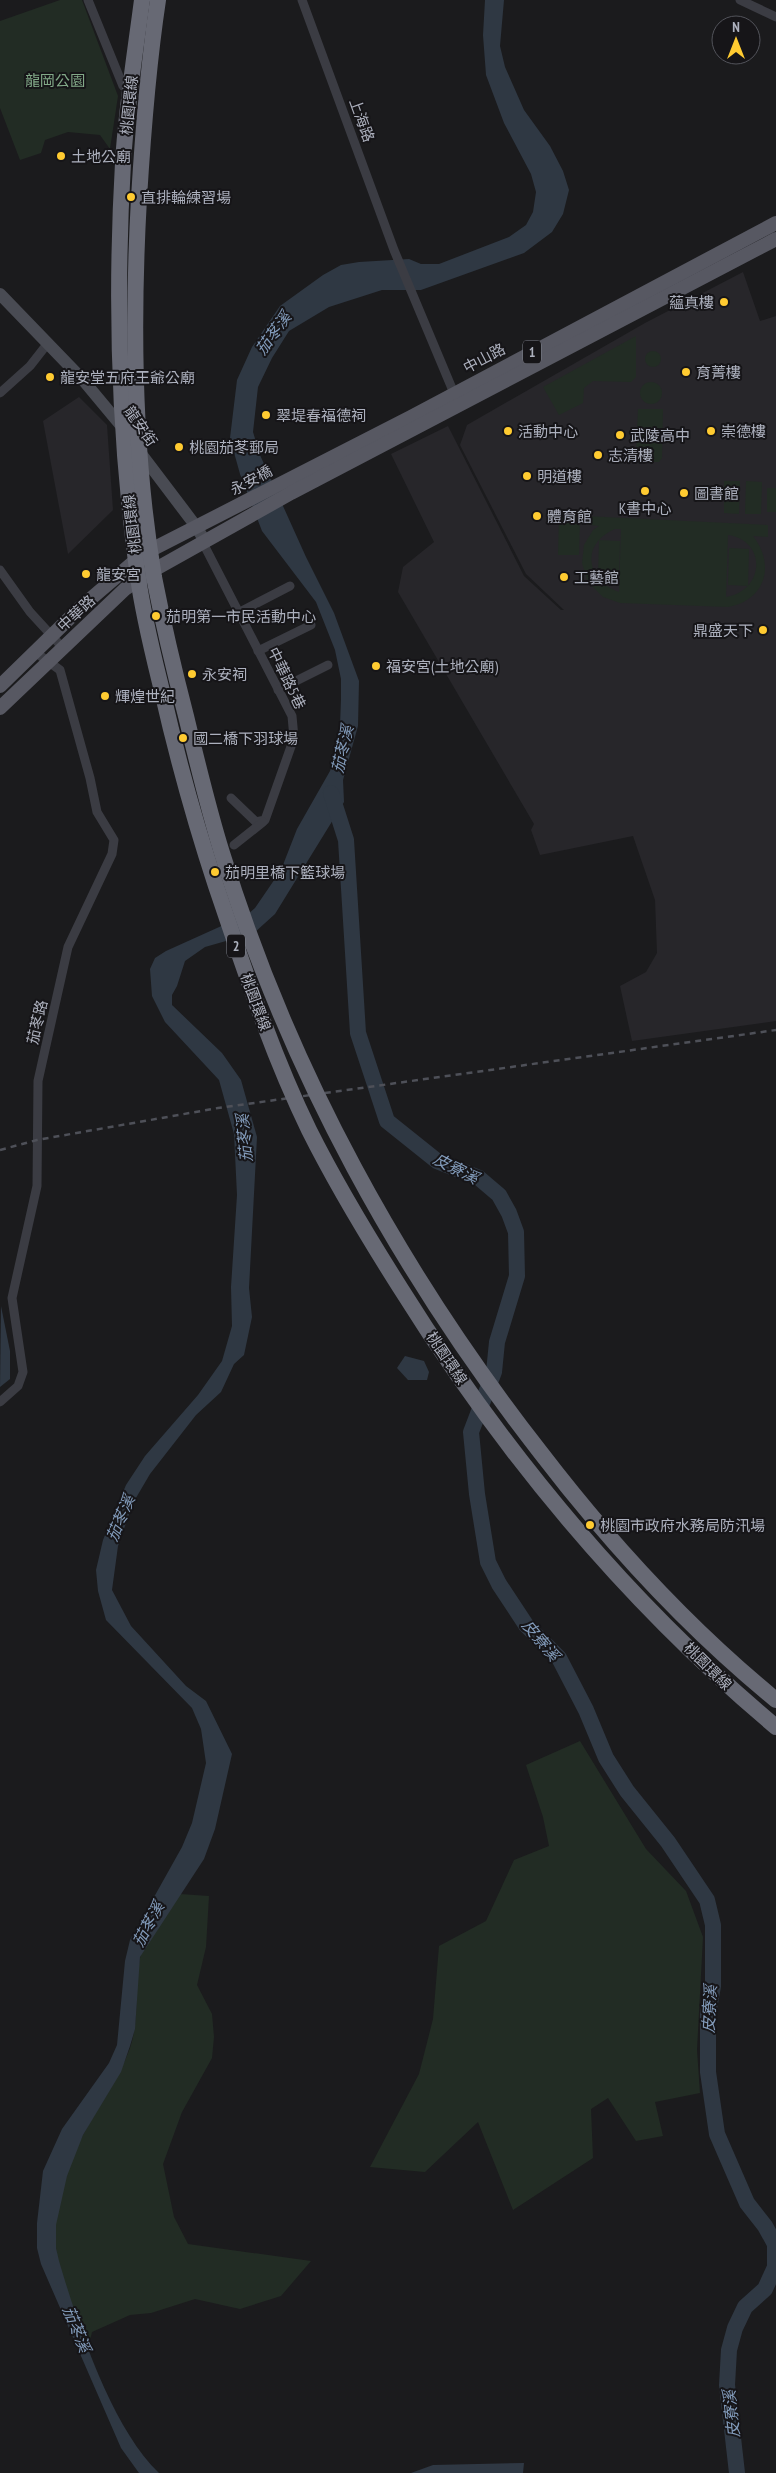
<svg xmlns="http://www.w3.org/2000/svg" width="776" height="2473" font-family="'PT Sans Narrow','Noto Sans TC',sans-serif">
<rect width="100%" height="100%" fill="#1b1b1d"/>
<g fill="#27262a">
<polygon points="743,272 760,321 776,316 776,1021 632,1041 620,986 646,972 657,953 655,900 633,836 540,855 531,830 534,824 398,592 403,567 434,542 391,454 448,426 524,576 561,610 564,610 526,574 460,445 467,425 645,323"/>
<polygon points="79,397 107,425 113,510 68,554 43,421"/>
</g>
<g fill="#222c24" fill-rule="evenodd">
<polygon points="60,0 82,0 118,96 110,149 100,135 68,132 45,140 41,153 20,160 0,108 0,21"/>
<polygon points="636,336 636,377 631,382 593,381 584,388 583,403 559,415 543,387"/>
<circle cx="653" cy="359" r="8"/>
<circle cx="651" cy="393" r="11"/>
<polygon points="638,409 663,409 662,458 659,462 639,462 636,456"/>
<polygon points="724,481 740,481 739,514 724,513"/>
<polygon points="746,481 762,482 761,514 745,514"/>
<rect x="767" y="488" width="9" height="24"/>
<path d="M584 516 768 525V537L753 536C776 565 765 601 728 607L620 603 603 597 588 582 582 563 584 545 593 530 599 526 583 524ZM615 529H621L619 592C586 580 580 544 615 529ZM728 535C766 540 766 590 726 597Z"/>
<polygon points="559,517 580,517 579,555 558,555"/>
<polygon points="599,540 620,541 619,578 598,577"/>
<polygon points="729,548 749,549 748,586 728,585"/>
<polygon points="580,1741 646,1849 686,1891 703,1937 697,2050 700,2093 655,2102 663,2136 636,2141 608,2098 591,2109 593,2158 513,2210 478,2122 425,2172 370,2167 419,2074 433,2019 439,1946 486,1921 514,1860 549,1846 543,1817 526,1765"/>
<path d="M180 1894 209 1896 206 1947 197 1985 212 2014 214 2037 212 2058 182 2112 163 2164 174 2217 188 2244 311 2261 281 2296 240 2309 195 2299 151 2313 130 2315 92 2332 88 2349C78 2320 59 2278 56 2248 52 2212 66 2167 83 2135 99 2105 118 2081 130 2048 140 2019 134 1988 140 1958 144 1940 169 1911 180 1894Z"/>
</g>
<g fill="#2f3843">
<path d="M485 0H504L500 46 505 67 524 110 550 146 563 171 569 190 563 214 552 232 524 253 421 290H382L329 307 289 331 272 358 258 387 253 432 260 455 306 557 334 613 359 681 358 726 343 780 344 802 275 914 254 933 205 947 185 961 177 986 172 995V1005L222 1053 241 1080 257 1137 249 1288 252 1317 244 1355 234 1364 221 1392 196 1415 150 1474 133 1503 118 1546 112 1590 131 1626 186 1686 206 1701 232 1754 215 1829 204 1859 140 1957 135 2029 130 2046 121 2072 83 2135 67 2176 56 2225V2248L59 2261C78 2325 111 2427 159 2473H139L121 2448 41 2264 37 2248V2223L43 2171 62 2129 109 2063 117 2045 125 1961 130 1940 182 1847 192 1823 206 1763 201 1729 192 1708 106 1620 98 1591 96 1570 103 1540 126 1485 145 1456 198 1395 222 1361 232 1326 231 1287 237 1195 234 1134 219 1080 165 1022 152 996 150 969 155 958 166 951 248 914 255 908 281 870 297 829 330 771 336 755 340 726 341 699V679L335 650 316 602 262 531 240 474 230 438 237 380 252 347 280 306 323 275 341 265 359 262 409 259 421 264H439L509 237 526 225 533 212 536 192 531 174 504 123 486 75 483 35Z"/>
<polygon points="1,1306 10,1351 10,1379 0,1387"/>
<polygon points="405,1356 424,1361 429,1372 427,1380 408,1380 397,1368"/>
<polygon points="524,2463 523,2473 411,2473 433,2465"/>
</g>
<g fill="none" stroke-linecap="round" stroke-linejoin="round">
<polyline stroke="#2f3843" stroke-width="16" points="331,793 346,840 358,1033 387,1121 437,1161 479,1178 499,1195 509,1213 516,1232 517,1276 497,1342 494,1372 471,1432 477,1494 488,1562 499,1584 526,1625 559,1658 586,1710 606,1758 627,1791 668,1842 707,1900 713,1925 713,1986 708,2014 708,2072 717,2134 747,2203 765,2226 775,2244 775,2267 765,2289 745,2307 735,2328 729,2350 727,2385 737,2473"/>
<g stroke="#3b3c43" stroke-width="9">
<polyline points="88,0 123,86 132,86"/>
<polyline points="302,0 394,250 456,398"/>
<polyline points="740,0 776,17"/>
<polyline points="0,393 30,366 48,343"/>
<polyline points="203,543 292,716 294,738 265,820 256,822 231,798"/>
<polyline points="0,570 30,612 63,648"/>
<polyline points="238,613 290,586"/>
<polyline points="258,651 311,625"/>
<polyline points="278,690 328,665"/>
<polyline points="234,845 263,822"/>
<polyline points="0,1402 18,1386 23,1372 12,1298 37,1186 38,1081 68,947 112,854 114,840 97,812 90,778 60,670 35,652"/>
</g>
<g stroke="#494b53" stroke-width="12">
<polyline points="0,294 83,380 123,428"/>
<polyline points="139,451 195,525 205,541"/>
</g>
<g stroke="#575862" stroke-width="14">
<polyline points="0,686 81,607 143,554 411,417 776,223"/>
<polyline points="0,708 125,589 152,571 291,493 776,239"/>
</g>
<polyline stroke="#4e5058" stroke-width="2.5" stroke-dasharray="6 5" stroke-linecap="butt" points="0,1150 37,1140 218,1108 776,1030"/>
<g stroke="#676974" stroke-width="16">
<path d="M142 0C135 54 126 109 123 163 115 301 119 440 138 577 143 615 153 654 162 691 177 757 195 822 216 886 244 968 271 1052 309 1130 336 1184 368 1237 401 1289 503 1452 628 1603 776 1727"/>
<path d="M158 0C148 66 143 132 139 198 132 323 133 453 154 577 163 623 174 670 186 716 197 762 208 808 222 853 289 1071 401 1274 541 1453 610 1543 688 1628 776 1700"/>
</g>
</g>
<g fill="#ffcb31" stroke="#161518" stroke-width="2">
<circle cx="61" cy="156" r="5"/>
<circle cx="131" cy="197" r="5"/>
<circle cx="724" cy="302" r="5"/>
<circle cx="686" cy="372" r="5"/>
<circle cx="50" cy="377" r="5"/>
<circle cx="266" cy="415" r="5"/>
<circle cx="508" cy="431" r="5"/>
<circle cx="711" cy="431" r="5"/>
<circle cx="620" cy="435" r="5"/>
<circle cx="179" cy="447" r="5"/>
<circle cx="598" cy="455" r="5"/>
<circle cx="527" cy="476" r="5"/>
<circle cx="645" cy="491" r="5"/>
<circle cx="684" cy="493" r="5"/>
<circle cx="537" cy="516" r="5"/>
<circle cx="86" cy="574" r="5"/>
<circle cx="564" cy="577" r="5"/>
<circle cx="156" cy="616" r="5"/>
<circle cx="763" cy="630" r="5"/>
<circle cx="376" cy="666" r="5"/>
<circle cx="192" cy="674" r="5"/>
<circle cx="105" cy="696" r="5"/>
<circle cx="183" cy="738" r="5"/>
<circle cx="215" cy="872" r="5"/>
<circle cx="590" cy="1525" r="5"/>
</g>
<g text-anchor="middle" dominant-baseline="central" stroke-width="4" stroke-linejoin="round" paint-order="stroke">
<g fill="#161518" stroke="#7f828c" stroke-width="1">
<rect x="523" y="340.5" width="18" height="23" rx="4"/>
<rect x="227" y="934.5" width="18" height="23" rx="4"/>
</g>
<g font-size="14" font-weight="bold" fill="#acb0bd">
<text x="532" y="352">1</text>
<text x="236" y="946">2</text>
</g>
<g font-size="15" fill="#82a988" stroke="#161518">
<text x="55" y="80">龍岡公園</text>
</g>
<g font-size="15" fill="#acb0bd" stroke="#161518">
<text transform="translate(129 105) rotate(-84)">桃園環線</text>
<text transform="translate(362 120) rotate(70)">上海路</text>
<text transform="translate(484 358) rotate(-28)">中山路</text>
<text transform="translate(141 426) rotate(55)">龍安街</text>
<text transform="translate(251 480) rotate(-28)">永安橋</text>
<text transform="translate(132 524) rotate(-97)">桃園環線</text>
<text transform="translate(76 613) rotate(-43)">中華路</text>
<text transform="translate(287 678) rotate(64)">中華路5巷</text>
<text transform="translate(256 1002) rotate(70)">桃園環線</text>
<text transform="translate(37 1022) rotate(-77)">茄苳路</text>
<text transform="translate(447 1358) rotate(56)">桃園環線</text>
<text transform="translate(708 1666) rotate(45)">桃園環線</text>
</g>
<g font-size="15" fill="#acb0bd" stroke="#161518" text-anchor="start">
<text x="71" y="156">土地公廟</text>
<text x="141" y="197">直排輪練習場</text>
<text x="714" y="302" text-anchor="end">蘊真樓</text>
<text x="696" y="372">育菁樓</text>
<text x="60" y="377">龍安堂五府王爺公廟</text>
<text x="276" y="415">翠堤春福德祠</text>
<text x="518" y="431">活動中心</text>
<text x="721" y="431">崇德樓</text>
<text x="630" y="435">武陵高中</text>
<text x="189" y="447">桃園茄苳郵局</text>
<text x="608" y="455">志清樓</text>
<text x="537" y="476">明道樓</text>
<text x="694" y="493">圖書館</text>
<text x="645" y="508" text-anchor="middle">K書中心</text>
<text x="547" y="516">體育館</text>
<text x="96" y="574">龍安宮</text>
<text x="574" y="577">工藝館</text>
<text x="166" y="616">茄明第一市民活動中心</text>
<text x="753" y="630" text-anchor="end">鼎盛天下</text>
<text x="386" y="666">福安宮(土地公廟)</text>
<text x="202" y="674">永安祠</text>
<text x="115" y="696">輝煌世紀</text>
<text x="193" y="738">國二橋下羽球場</text>
<text x="225" y="872">茄明里橋下籃球場</text>
<text x="600" y="1525">桃園市政府水務局防汛場</text>
</g>
<g font-size="16" font-style="italic" fill="#829bba" stroke="#161518">
<text transform="translate(273 333) rotate(-54)">茄苳溪</text>
<text transform="translate(342 749) rotate(-77)">茄苳溪</text>
<text transform="translate(244 1138) rotate(-95)">茄苳溪</text>
<text transform="translate(456 1168) rotate(27)">皮寮溪</text>
<text transform="translate(120 1518) rotate(-67)">茄苳溪</text>
<text transform="translate(541 1640) rotate(50)">皮寮溪</text>
<text transform="translate(148 1924) rotate(-62)">茄苳溪</text>
<text transform="translate(709 2009) rotate(-87)">皮寮溪</text>
<text transform="translate(77 2329) rotate(68)">茄苳溪</text>
<text transform="translate(731 2414) rotate(-96)">皮寮溪</text>
</g>
</g>
<g transform="translate(736 40)"><circle r="24" fill="#161518" stroke="#52535a"/>
<path d="M0-4L9 19L0 12L-9 19Z" fill="#ffcb31"/>
<text y="-8" font-size="14" font-weight="bold" text-anchor="middle" fill="#acb0bd">N</text>
</g>
</svg>
